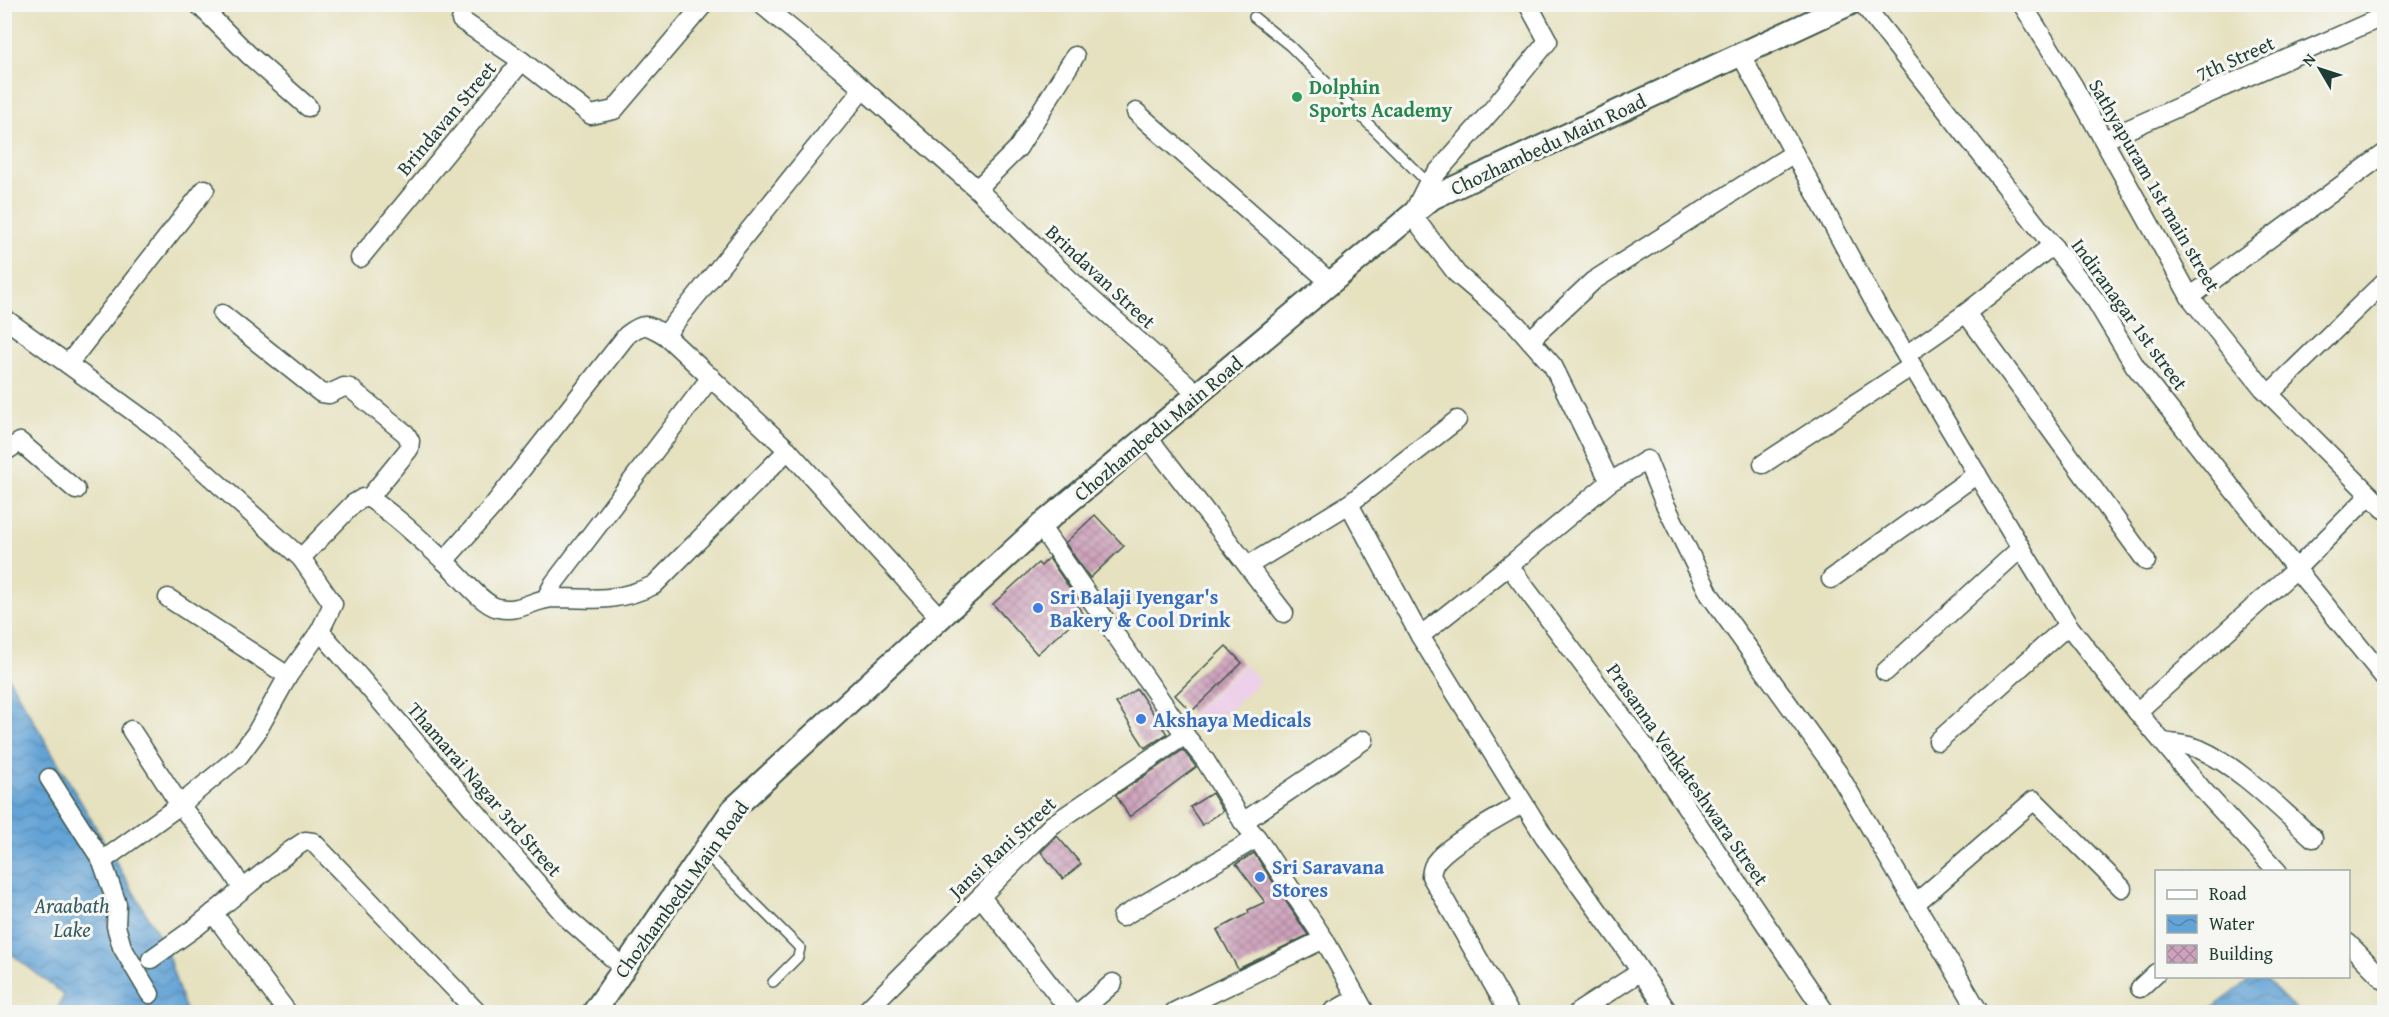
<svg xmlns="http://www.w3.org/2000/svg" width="2389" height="1017" font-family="'Gentium Book Plus',serif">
<defs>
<pattern id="water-waves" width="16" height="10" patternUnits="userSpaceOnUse" patternTransform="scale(1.5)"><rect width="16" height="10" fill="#63a3d6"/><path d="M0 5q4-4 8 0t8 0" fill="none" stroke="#5186ae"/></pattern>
<pattern id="building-cross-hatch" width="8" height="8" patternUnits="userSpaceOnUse" patternTransform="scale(1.5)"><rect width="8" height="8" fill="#cea2bc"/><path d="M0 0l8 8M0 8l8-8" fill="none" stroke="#a7859a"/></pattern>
</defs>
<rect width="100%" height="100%" fill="#f6f6f2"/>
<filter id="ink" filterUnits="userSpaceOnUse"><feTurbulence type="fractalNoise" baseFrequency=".0167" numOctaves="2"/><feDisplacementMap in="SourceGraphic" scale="12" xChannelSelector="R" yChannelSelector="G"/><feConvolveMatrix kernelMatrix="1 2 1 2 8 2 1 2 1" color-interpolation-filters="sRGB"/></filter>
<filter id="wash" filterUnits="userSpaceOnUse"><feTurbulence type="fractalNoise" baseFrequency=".008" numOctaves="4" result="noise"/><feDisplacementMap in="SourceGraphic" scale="24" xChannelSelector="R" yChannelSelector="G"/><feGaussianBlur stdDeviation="1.35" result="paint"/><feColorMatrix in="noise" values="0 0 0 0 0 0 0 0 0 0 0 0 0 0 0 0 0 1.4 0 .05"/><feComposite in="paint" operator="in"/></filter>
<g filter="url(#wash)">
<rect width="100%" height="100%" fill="#e6e1bf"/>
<polygon fill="#edd0e9" points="1244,664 1260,681 1206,732 1190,715"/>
<g fill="url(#water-waves)" stroke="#417085" stroke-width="1.5">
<polygon points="4,670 165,946 186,1012 56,1012 64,995 5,949"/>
<polygon points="2255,976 2263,977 2298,1012 2207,1012"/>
</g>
<g id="blocks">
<g fill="url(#building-cross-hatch)">
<polygon points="1095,515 1124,546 1090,578 1065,543"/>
<polygon points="1049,558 1073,593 1069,597 1083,613 1037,654 993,604 1038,563 1041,566"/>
<polygon points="1226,646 1242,663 1191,712 1175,695"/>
<polygon points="1137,689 1167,734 1145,748 1116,703"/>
<polygon points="1183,750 1196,767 1129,817 1116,795"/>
<polygon points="1212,793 1223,811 1202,825 1190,807"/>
<polygon points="1057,836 1081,864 1063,879 1041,852"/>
<polygon points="1254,853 1308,935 1238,969 1217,930 1249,913 1248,910 1265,902 1236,864"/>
</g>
</g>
</g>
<g filter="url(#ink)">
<use href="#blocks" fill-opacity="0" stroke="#3d5649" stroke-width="1.5"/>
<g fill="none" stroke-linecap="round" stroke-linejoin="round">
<g stroke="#3d5649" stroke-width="12">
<g id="service">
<polyline points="1254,17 1290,46 1428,183"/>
<polyline points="704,852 800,948 798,957 773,982"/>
</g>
</g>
<g stroke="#3d5649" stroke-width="21">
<g id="minor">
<polyline points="198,4 249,55 308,107"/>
<polyline points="761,4 839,68 977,189"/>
<polyline points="1528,4 1548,41 1492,110 1428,183 1412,215 1457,274 1516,324 1553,366 1610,482"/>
<polyline points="1863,4 2096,301 2135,366 2288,559 2384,677"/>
<polyline points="2022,4 2073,85 2190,297 2263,388 2384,509"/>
<polyline points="461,20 522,61"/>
<polyline points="1741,55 1876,305 2021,548 2068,625 2123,695 2202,789 2278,872"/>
<polyline points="1075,56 1018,148 977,189 1069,279 1198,394"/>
<polyline points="1136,112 1331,283"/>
<polyline points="2104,140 2384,16"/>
<polyline points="2053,245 1966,313 2146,561"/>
<polyline points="360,258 522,61 591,115 614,110 704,4"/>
<polyline points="2190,297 2384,154"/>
<polyline points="222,314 321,393 329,394 344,387 350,388 406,434 410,441 409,449 369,498"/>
<polyline points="4,318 156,428 301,558 333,604 320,631 288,676 256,733 239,756 180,805 102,861"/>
<polyline points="665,335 862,90"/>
<polyline points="1530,340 1593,281 1794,153"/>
<polyline points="1906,355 1966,313"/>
<polyline points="68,364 205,189"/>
<polyline points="2269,394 2384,282"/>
<polyline points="1147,436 1284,613"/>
<polyline points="4,452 20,442 76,490"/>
<polyline points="1763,464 1912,366"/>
<polyline points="1349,504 1420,636"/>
<polyline points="1040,526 1185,735 1205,760 1243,822 1257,838 1324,939 1365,1012"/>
<path d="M301 558 353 504 363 498H369C395 515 420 539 443 560 457 572 481 604 498 608 522 613 533 598 556 598 594 599 618 602 654 585L788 450"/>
<path d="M444 561 492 507 627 335C645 321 647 325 665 335L788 450 940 618"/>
<polyline points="1249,565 1349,504 1457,420"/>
<polyline points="1509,566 1654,759 1825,1012"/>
<polyline points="1831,579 1977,474"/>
<polyline points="168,598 288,676"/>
<polyline points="546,598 554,583 711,377"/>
<polyline points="320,631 567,918 624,968"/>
<polyline points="1885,672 2021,548"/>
<polyline points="2137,712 2296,569 2370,495"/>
<polyline points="131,730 180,805 232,872 242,888"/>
<polyline points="1938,741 2068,625"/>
<path d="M2163 742C2175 744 2188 744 2199 749 2239 766 2280 809 2313 838"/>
<polyline points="49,778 102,861 117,904 116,926 122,947 150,994"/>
<polyline points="1243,822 1364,740"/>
<polyline points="981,897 1071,1012"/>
<polyline points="1915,904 2034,800 2122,888"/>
<polyline points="213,913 287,1012"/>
<polyline points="1122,917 1257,838"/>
<polyline points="2348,943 2384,980"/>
<polyline points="151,959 196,927 290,851 305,841 313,842 477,1012"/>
<polyline points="2140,988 2156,973"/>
<polyline points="865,1012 1052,825 1185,735"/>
<polyline points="1080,1012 1113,983"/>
<polyline points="1174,1012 1324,939"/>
<polyline points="1332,1012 1357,998"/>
<path d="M1509 1012 1431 876C1432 869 1433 864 1438 859 1455 840 1500 817 1523 803"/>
<polyline points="1578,1012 1640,972"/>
<polyline points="1668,1012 1620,941 1544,836 1420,636 1516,560 1610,482 1647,460 1664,502 1710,595 1838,773 1979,1012"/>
</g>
</g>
<g stroke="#3d5649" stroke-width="26">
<polyline id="tertiary" points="594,1012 733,809 1040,526 1432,198 1849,4"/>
</g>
<use href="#service" stroke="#fff" stroke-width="9"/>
<use href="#minor" stroke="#fff" stroke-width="18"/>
<use href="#tertiary" stroke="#fff" stroke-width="22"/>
</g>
</g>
<circle fill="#2e9e5b" stroke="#f6f6f2" stroke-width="2" cx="1297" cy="97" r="6"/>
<g fill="#3f7fe0" stroke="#f6f6f2" stroke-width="2">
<circle cx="1038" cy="608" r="6"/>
<circle cx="1141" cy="719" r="6"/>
<circle cx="1260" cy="877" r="6"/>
</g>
<g text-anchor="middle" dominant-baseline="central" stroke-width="6" stroke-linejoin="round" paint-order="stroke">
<g font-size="20" fill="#1f3d34" stroke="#f6f6f2">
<text transform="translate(2235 58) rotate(-24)">7th Street</text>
<text transform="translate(446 118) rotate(-50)">Brindavan Street</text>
<text transform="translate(1548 144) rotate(-25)">Chozhambedu Main Road</text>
<text transform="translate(2155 185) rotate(60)">Sathyapuram 1st main street</text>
<text transform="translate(1101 276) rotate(43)">Brindavan Street</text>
<text transform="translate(2130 314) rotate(54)">Indiranagar 1st street</text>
<text transform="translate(1158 428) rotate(-40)">Chozhambedu Main Road</text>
<text transform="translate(1688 774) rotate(55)">Prasanna Venkateshwara Street</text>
<text transform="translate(485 789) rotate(49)">Thamarai Nagar 3rd Street</text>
<text transform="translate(1002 847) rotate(-43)">Jansi Rani Street</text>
<text transform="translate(681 889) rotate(-54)">Chozhambedu Main Road</text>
</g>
<g font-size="20" font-weight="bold" fill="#27864d" stroke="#f6f6f2" text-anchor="start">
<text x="1309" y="86">Dolphin<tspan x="1309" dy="23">Sports Academy</tspan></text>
</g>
<g font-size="20" font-weight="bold" fill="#366cbe" stroke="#f6f6f2" text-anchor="start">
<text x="1050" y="596">Sri Balaji Iyengar's<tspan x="1050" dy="23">Bakery &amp; Cool Drink</tspan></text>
<text x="1153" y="719">Akshaya Medicals</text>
<text x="1272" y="866">Sri Saravana<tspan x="1272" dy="23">Stores</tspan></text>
</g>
<g font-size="21" font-style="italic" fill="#335c65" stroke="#f6f6f2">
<text x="72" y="905">Araabath<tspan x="72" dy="24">Lake</tspan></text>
</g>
</g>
<rect width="2389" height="1017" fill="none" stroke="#f6f6f2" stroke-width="24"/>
<rect x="2155" y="870" width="195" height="108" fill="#f6f6f2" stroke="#a0aca6" stroke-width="1.5"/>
<rect x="2167" y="890" width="30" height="9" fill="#ffffff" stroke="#a0aca6" stroke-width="1.5"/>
<text x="2209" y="900" font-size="18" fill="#1f3d34">Road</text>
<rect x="2167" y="915" width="30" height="18" fill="url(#water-waves)" stroke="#a0aca6" stroke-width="1.5"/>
<text x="2209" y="930" font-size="18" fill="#1f3d34">Water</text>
<rect x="2167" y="945" width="30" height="18" fill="url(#building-cross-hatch)" stroke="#a0aca6" stroke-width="1.5"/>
<text x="2209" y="960" font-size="18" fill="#1f3d34">Building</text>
<g transform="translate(2320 69) rotate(309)" stroke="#f6f6f2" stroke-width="4.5" paint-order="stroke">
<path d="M0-4.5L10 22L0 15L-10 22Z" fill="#1f3d34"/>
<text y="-9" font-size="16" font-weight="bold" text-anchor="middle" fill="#1f3d34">N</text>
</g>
</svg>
